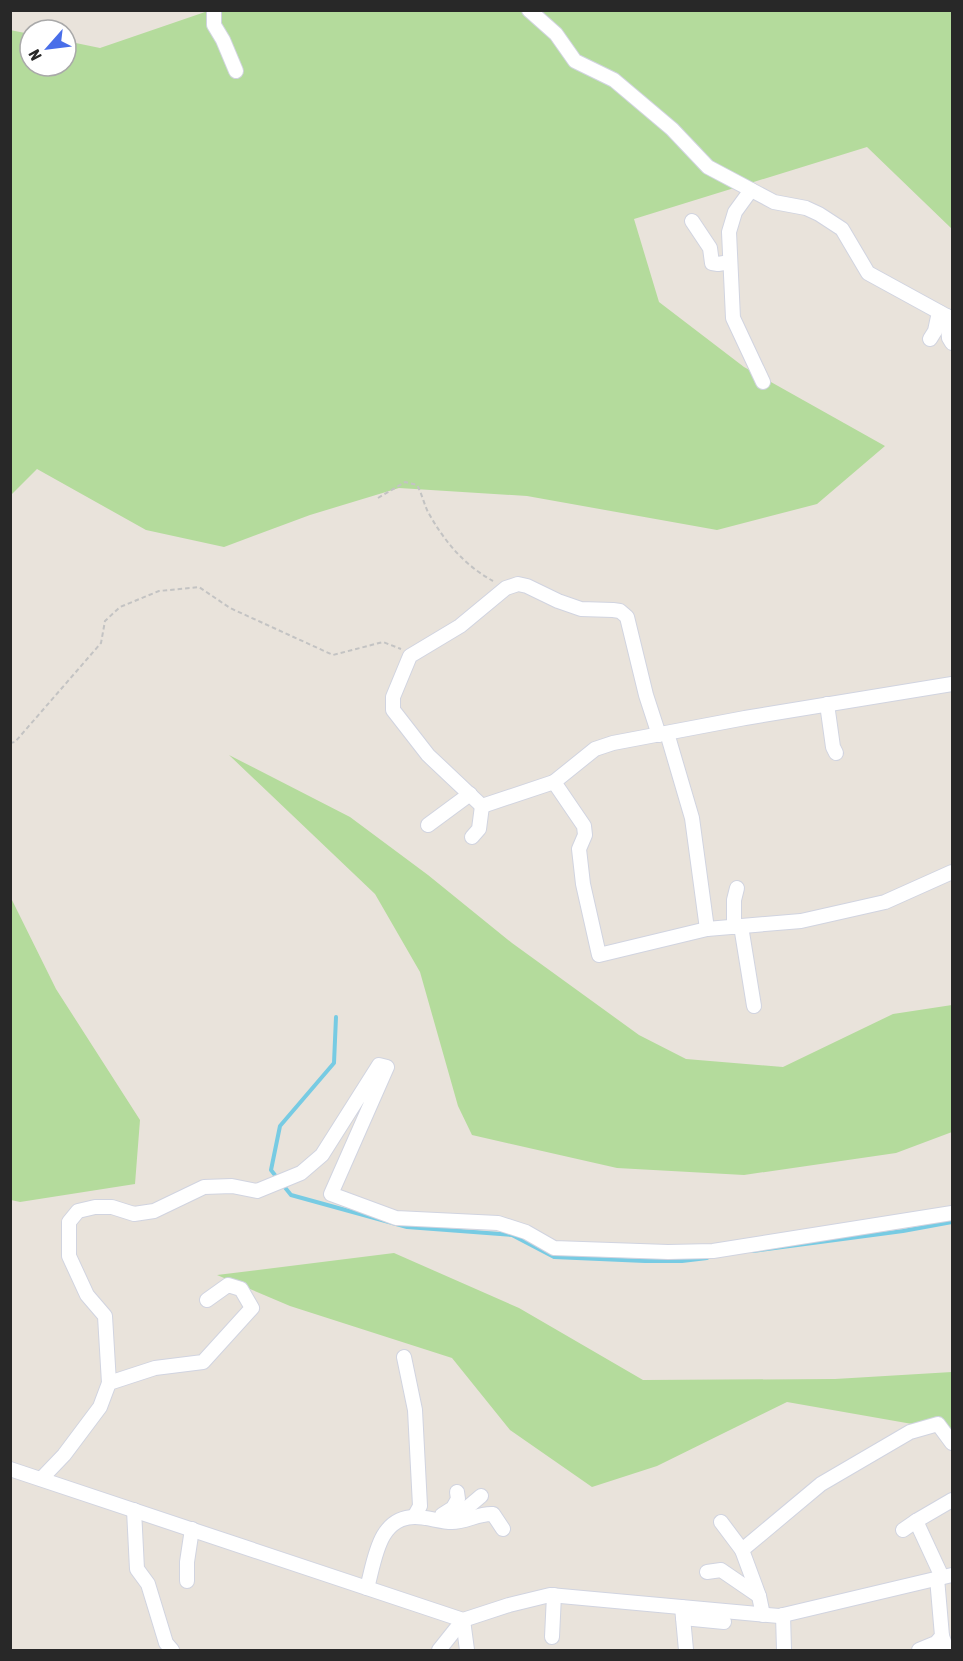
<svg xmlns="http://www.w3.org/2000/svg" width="963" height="1661" font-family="'Asap Condensed',sans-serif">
<rect width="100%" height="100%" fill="#e9e3db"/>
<g fill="#b4db9c">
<polygon points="208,11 952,11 952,229 867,147 634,219 659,302 744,367 885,446 817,504 717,530 527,496 399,488 310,515 224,547 146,530 37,469 11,495 10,30 30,34 30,66 66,66 66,41 100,48"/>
<polygon points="229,755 350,817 428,875 512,943 639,1035 686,1059 783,1067 893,1014 952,1005 952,1132 896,1153 744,1175 617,1168 472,1135 458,1106 420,972 375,894"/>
<polygon points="10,896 56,989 140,1120 135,1184 20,1202 11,1200"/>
<polygon points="394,1253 519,1308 643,1380 835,1379 952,1372 952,1431 787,1402 657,1466 592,1487 510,1430 452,1358 290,1306 217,1275"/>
</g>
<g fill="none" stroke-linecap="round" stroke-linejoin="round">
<g stroke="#77cbe3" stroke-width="4">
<polyline points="278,1179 271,1170 280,1126 334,1063 336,1017"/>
<polyline points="283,1185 291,1195 407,1227 512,1235 554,1257 645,1261 682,1261 707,1258"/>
<polyline points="753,1251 903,1231 952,1222"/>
</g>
<g stroke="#d1d4e0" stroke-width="16">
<g id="minor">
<polyline points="214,10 214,25 223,40 236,71"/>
<polyline points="529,10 556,34 575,61 614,80 672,129 708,167 774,202 806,208 819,214 842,229 868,273 952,319"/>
<polyline points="751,190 735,212 729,232 733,318 763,382"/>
<polyline points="692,221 710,248 712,263 718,264 730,262"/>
<polyline points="947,316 949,338 952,343"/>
<polyline points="930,339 935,331 939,312"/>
<polyline points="952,684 745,718 613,743 595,749 554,782 584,826 585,835 579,849 583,884 599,955 707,929 801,921 885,902 952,872"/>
<polyline points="827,704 833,747 836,753"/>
<polyline points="667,733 692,818 707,929"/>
<polyline points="554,782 482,806 428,755 393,710 393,697 410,656 460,626 506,588 518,584 527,586 558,601 581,609 613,610 620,611 627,617 646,695 659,735"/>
<polyline points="428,825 470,794"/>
<polyline points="472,837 479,829 482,806"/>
<polyline points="741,926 754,1006"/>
<polyline points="734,927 734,900 737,888"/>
<polyline points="404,1357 415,1410 420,1506 414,1517"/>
<polyline points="109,1383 105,1316 87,1295 69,1256 69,1222 78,1211 95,1207 112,1207 134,1214 154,1211 204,1187 232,1186 257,1191 301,1173 322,1155 379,1065 387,1067 331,1194 396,1218 498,1223 526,1232 554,1248 668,1252 713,1251 952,1213"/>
<polyline points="10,1469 463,1620 509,1605 550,1595 779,1616 952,1575"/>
<polyline points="41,1479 64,1455 100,1407 109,1383 155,1368 203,1362 252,1308 241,1289 228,1285 207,1300"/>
<polyline points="134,1510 137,1569 148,1584 166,1643 172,1650"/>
<polyline points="442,1515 453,1508 458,1499 457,1492"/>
<polyline points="449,1519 468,1507 481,1496"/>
<polyline points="721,1522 742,1550"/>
<polyline points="903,1530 916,1521"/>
<polyline points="707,1572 721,1570 759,1596"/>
<polyline points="942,1577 916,1521 952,1500"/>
<polyline points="187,1581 187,1562 192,1529"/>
<path d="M367 1588C375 1560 378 1517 415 1517 428 1517 440 1522 452 1522 466 1522 479 1513 493 1514L503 1529"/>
<polyline points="682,1607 686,1650"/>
<polyline points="763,1615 759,1596 742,1550 821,1484 910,1432 938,1424 952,1443"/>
<polyline points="783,1615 784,1650"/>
<polyline points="683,1618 724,1622"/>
<polyline points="463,1620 467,1650"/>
<polyline points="942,1636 947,1650"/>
<polyline points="552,1637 554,1595"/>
<polyline points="439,1650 463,1620"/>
<polyline points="919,1650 936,1643 942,1636 937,1578"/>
</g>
</g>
<g stroke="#c3c3c3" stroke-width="2" stroke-dasharray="4.5 3" stroke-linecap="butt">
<path d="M378 498 405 482 417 485C422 494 424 504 428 512 444 541 464 565 493 581"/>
<polyline points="10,743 15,742 101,643 105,621 120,607 159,591 199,587 230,608 333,655 383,642 401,649"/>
</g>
<use href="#minor" stroke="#fff" stroke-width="14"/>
</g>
<rect width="963" height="1661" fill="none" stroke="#282828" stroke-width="24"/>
<g transform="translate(48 48) rotate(242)"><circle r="28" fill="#ffffff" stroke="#a9a9a9" stroke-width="1.5"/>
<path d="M0-4.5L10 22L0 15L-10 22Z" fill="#496ee9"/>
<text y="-9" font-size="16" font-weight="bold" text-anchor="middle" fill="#282828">N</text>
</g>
</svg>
